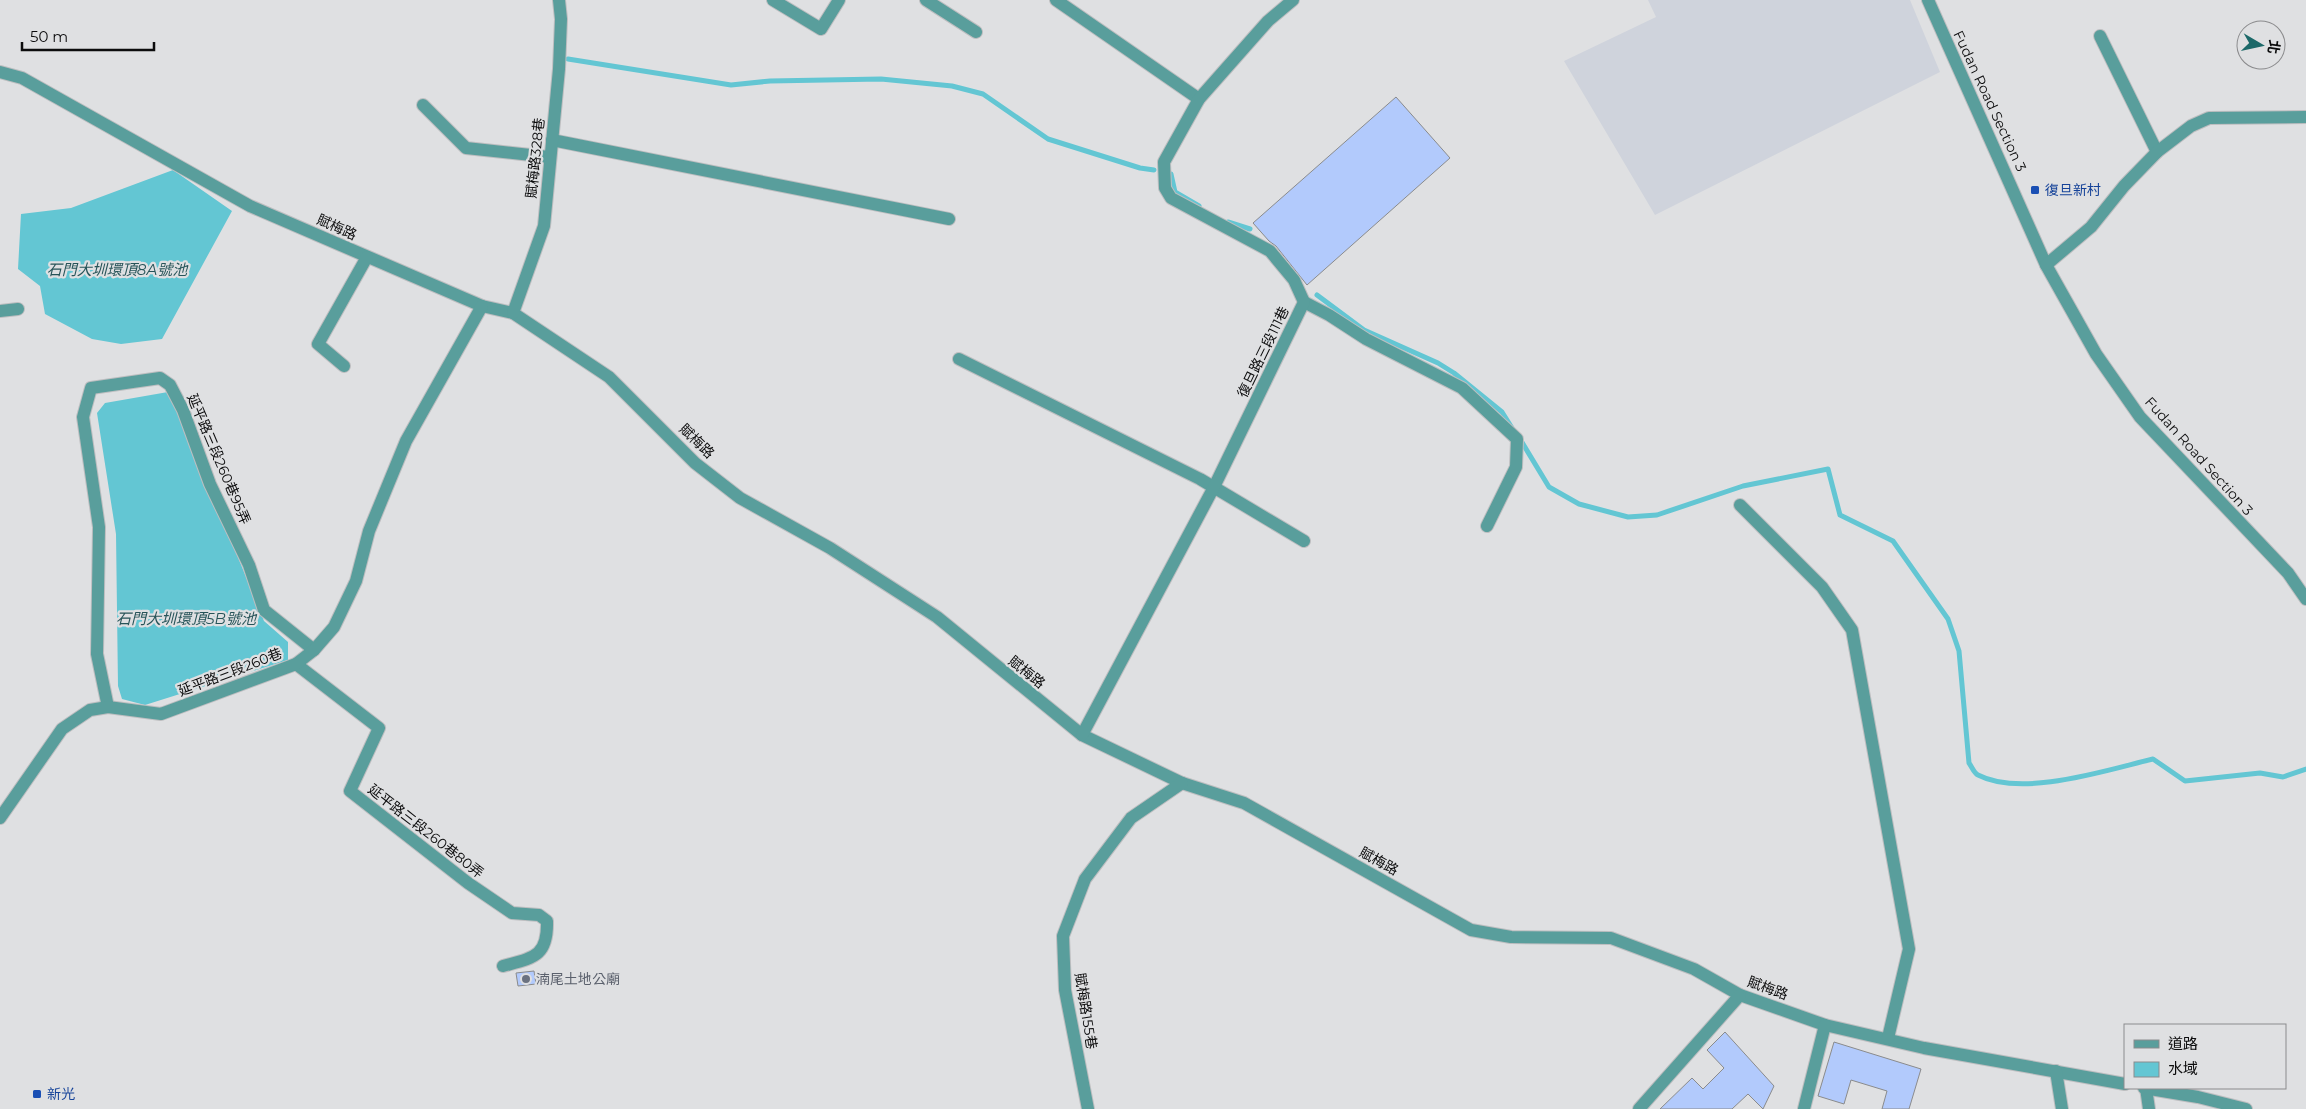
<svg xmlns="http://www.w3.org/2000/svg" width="2306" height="1109" font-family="Montserrat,'Noto Sans TC',sans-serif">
<rect width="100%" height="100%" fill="#dfe0e2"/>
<polygon fill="#cfd3dc" points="1648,0 1910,0 1940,72 1655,215 1564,61 1656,17"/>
<g fill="#63c6d3">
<polygon points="173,170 232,211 162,339 121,344 92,339 45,314 40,286 18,269 21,214 71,208"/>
<polygon points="168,392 173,398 264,621 288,642 288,660 145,705 122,699 118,686 116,534 97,413 105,403"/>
</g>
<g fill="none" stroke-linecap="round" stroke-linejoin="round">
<g stroke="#63c6d3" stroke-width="5">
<polyline points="568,59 731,85 770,81 881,79 952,86 983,94 1048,139 1140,168 1154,170"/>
<polyline points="1171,174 1175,192 1199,206"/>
<polyline points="1228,222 1250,229"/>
<polyline points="1317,295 1364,330 1438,363 1454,373 1502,412 1512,428"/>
<path d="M1520 439 1549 487 1579 504 1628 517 1657 515 1743 486 1828 469 1840 515 1893 541 1948 619 1959 651 1969 763C1972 767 1974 773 1978 775 2022 798 2107 770 2153 759L2185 781 2260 773 2283 777 2306 769"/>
</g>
</g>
<g fill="#b2cafc" stroke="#8a8b8c">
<polygon points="1396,97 1450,158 1307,285 1276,246 1269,241 1253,223"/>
<polygon points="534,971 536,984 518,986 516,973"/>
<polygon points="1725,1032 1774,1086 1763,1109 1748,1094 1732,1109 1660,1109 1692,1078 1703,1089 1724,1068 1707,1050"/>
<polygon points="1834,1042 1921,1069 1909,1109 1882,1109 1887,1091 1851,1080 1844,1104 1818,1096"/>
</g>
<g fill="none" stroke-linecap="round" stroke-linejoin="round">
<g stroke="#bdbec0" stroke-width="14">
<g id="minor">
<polyline points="773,0 821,29 839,0"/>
<polyline points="926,0 976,32"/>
<polyline points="1056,0 1199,99"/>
<polyline points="1928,0 2046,265 2096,354 2140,417 2288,573 2306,599"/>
<polyline points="2100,36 2157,152"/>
<polyline points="0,72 22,78 250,206 482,306 513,313 609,377 695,463 740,498 830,548 937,617 1082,735 1182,783 1244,803 1471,930 1511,937 1611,938 1694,969 1740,995 1825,1025 1924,1048 2125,1084"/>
<polyline points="423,105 466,148 549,157"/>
<polyline points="552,140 949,219"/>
<polyline points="2046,265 2091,227 2124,186 2157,152 2191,126 2209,118 2306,117"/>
<polyline points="1304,302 1329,315 1366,339 1462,388 1517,439 1516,467 1487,526"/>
<polyline points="0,311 18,309"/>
<polyline points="513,313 544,226 559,69 561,19 559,0"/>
<polyline points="959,359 1200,479 1304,541"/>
<polyline points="344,366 318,344 367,257"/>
<polyline points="1740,505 1822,587 1852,630 1909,949 1888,1038"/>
<path d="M296 664 379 728 350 791 468 883 512 913 539 915 547 921C548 957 533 958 503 966"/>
<polyline points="108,707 97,654 99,527 83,417 91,388 160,378 170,385 183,410 210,484 249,565 264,610 314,650"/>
<polyline points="1082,735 1214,487 1304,302 1294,280 1270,251 1171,198 1165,188 1164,162 1199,99 1268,21 1293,0"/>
<polyline points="0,818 62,729 90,710 108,707 161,714 296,664 314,650 334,627 356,581 369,531 406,441 482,306"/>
<polyline points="2056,1071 2062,1109"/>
<polyline points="2144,1088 2198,1097 2246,1109"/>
<polyline points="2146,1088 2149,1109"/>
<polyline points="1088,1109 1065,990 1063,936 1085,879 1131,818 1182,783"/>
<polyline points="1639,1109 1740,995"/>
<polyline points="1804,1109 1825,1025"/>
</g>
</g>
<use href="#minor" stroke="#599e9c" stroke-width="12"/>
</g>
<g fill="#1a4fb4" stroke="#dfe0e2" stroke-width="2">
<rect x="2030" y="185" width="10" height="10" rx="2.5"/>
<rect x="32" y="1089" width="10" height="10" rx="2.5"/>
</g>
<circle fill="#6b7280" stroke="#dfe0e2" stroke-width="2" cx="526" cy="979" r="5"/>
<g text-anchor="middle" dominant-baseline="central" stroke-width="4.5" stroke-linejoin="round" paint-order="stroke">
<g font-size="14" fill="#0c0c0d" stroke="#dfe0e2">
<text transform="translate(1990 101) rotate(65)">Fudan Road Section 3</text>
<text transform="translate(535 158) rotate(-84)">賦梅路328巷</text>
<text transform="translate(337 227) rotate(24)">賦梅路</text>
<text transform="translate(1263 352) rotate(-64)">復旦路三段111巷</text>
<text transform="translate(697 441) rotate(44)">賦梅路</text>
<text transform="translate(2199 456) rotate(48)">Fudan Road Section 3</text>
<text transform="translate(219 459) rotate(67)">延平路三段260巷95弄</text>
<text transform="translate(230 672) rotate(-21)">延平路三段260巷</text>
<text transform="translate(1027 672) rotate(39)">賦梅路</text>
<text transform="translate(426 831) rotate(38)">延平路三段260巷80弄</text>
<text transform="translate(1379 861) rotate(29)">賦梅路</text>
<text transform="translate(1768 988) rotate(20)">賦梅路</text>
<text transform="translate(1086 1011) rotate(81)">賦梅路155巷</text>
</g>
<g font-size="14" fill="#164399" stroke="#dfe0e2" text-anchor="start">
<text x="2045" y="190">復旦新村</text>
<text x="47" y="1094">新光</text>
</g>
<g font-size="14" fill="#5b616d" stroke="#dfe0e2" text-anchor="start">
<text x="536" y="979">湳尾土地公廟</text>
</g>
<g font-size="15" font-style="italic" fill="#275459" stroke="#dfe0e2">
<text x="117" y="269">石門大圳環頂8A號池</text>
<text x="186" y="618">石門大圳環頂5B號池</text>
</g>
</g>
<rect x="2124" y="1024" width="162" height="65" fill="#dfe0e2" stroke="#8b8b8d"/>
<rect x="2134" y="1040" width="25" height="8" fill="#599e9c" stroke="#8b8b8d"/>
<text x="2168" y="1049" font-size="15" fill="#0c0c0d">道路</text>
<rect x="2134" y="1062" width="25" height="15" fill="#63c6d3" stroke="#8b8b8d"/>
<text x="2168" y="1074" font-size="15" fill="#0c0c0d">水域</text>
<g transform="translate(2261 45) rotate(99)"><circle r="24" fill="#dfe0e2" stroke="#8b8b8d"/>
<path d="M0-4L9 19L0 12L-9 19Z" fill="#1c6969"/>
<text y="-8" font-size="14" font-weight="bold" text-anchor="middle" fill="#0c0c0d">北</text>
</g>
<path d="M22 42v8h132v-8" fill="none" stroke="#0c0c0d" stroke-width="2.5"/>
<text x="30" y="42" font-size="15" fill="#0c0c0d" stroke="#dfe0e2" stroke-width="4" paint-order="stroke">50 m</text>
</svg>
